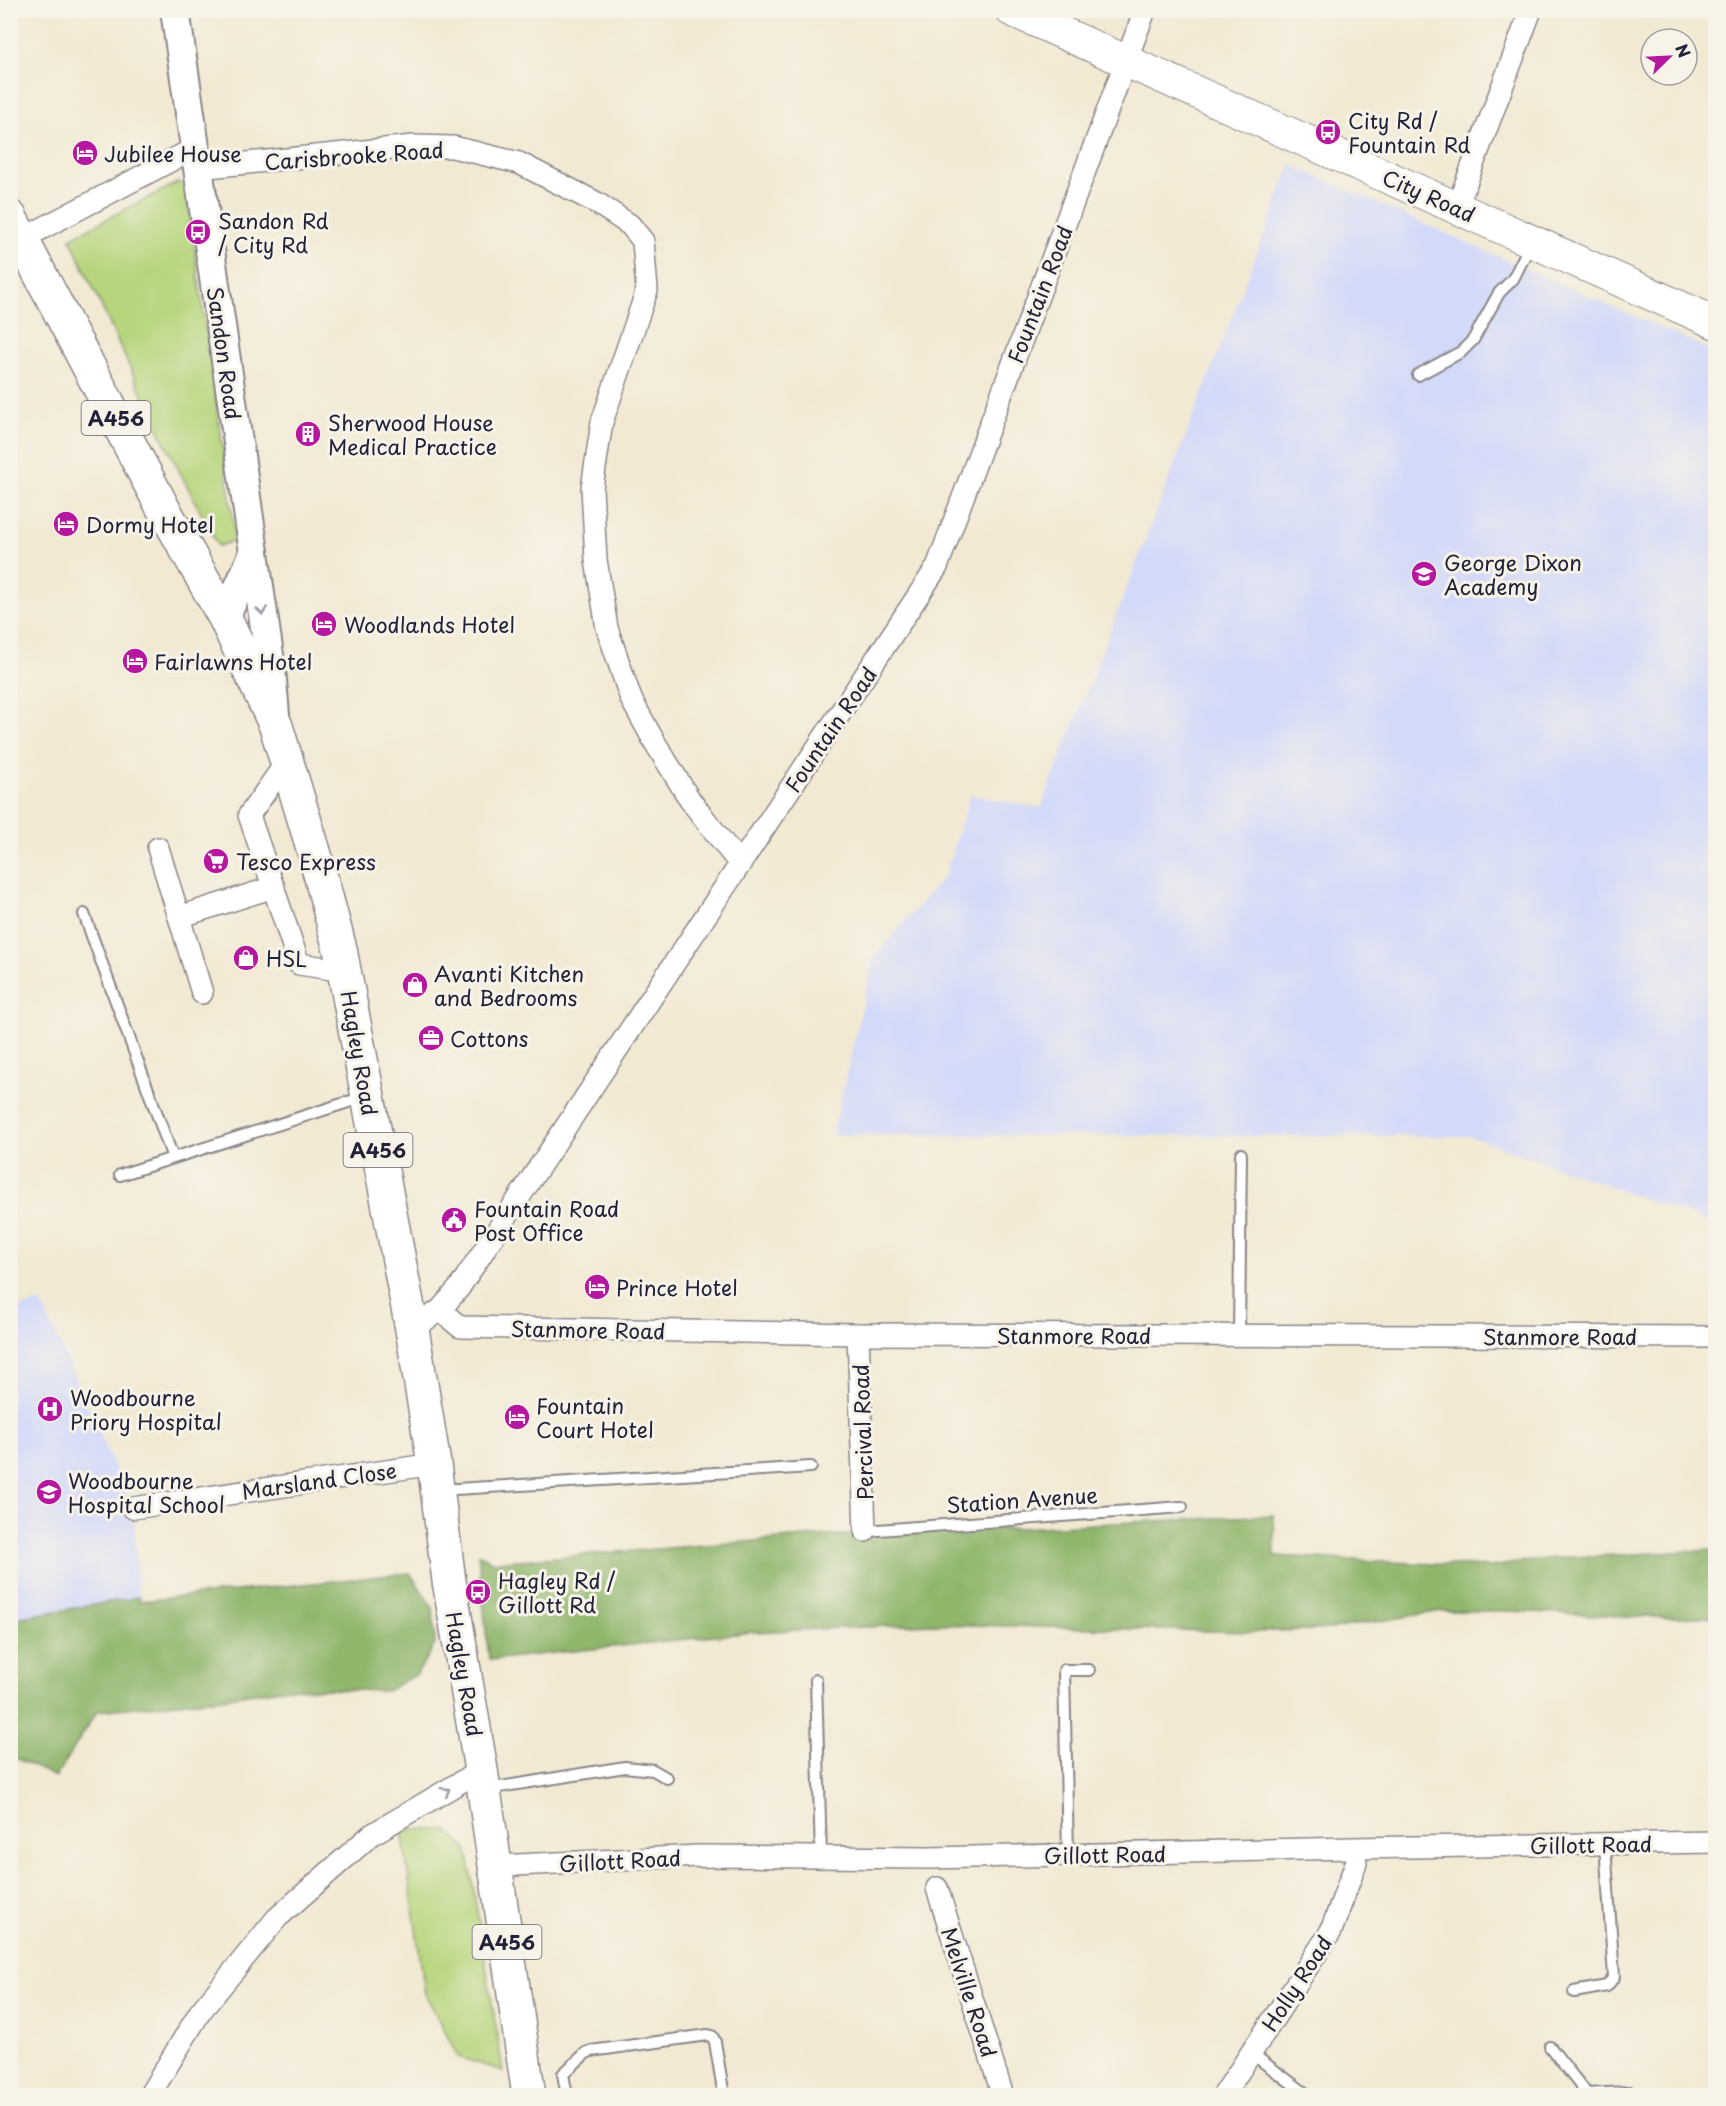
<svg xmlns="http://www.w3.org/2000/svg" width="1726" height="2106" font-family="'Playpen Sans',sans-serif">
<rect width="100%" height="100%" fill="#f7f3e8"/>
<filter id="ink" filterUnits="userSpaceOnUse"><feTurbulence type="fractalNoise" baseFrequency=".0167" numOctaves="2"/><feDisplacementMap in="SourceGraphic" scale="12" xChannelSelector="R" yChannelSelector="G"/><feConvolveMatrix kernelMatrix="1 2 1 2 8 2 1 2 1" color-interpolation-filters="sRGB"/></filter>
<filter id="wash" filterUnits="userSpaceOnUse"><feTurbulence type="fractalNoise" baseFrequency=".008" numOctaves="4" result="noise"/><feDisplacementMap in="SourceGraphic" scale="24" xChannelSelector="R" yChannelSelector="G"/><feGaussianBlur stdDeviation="1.35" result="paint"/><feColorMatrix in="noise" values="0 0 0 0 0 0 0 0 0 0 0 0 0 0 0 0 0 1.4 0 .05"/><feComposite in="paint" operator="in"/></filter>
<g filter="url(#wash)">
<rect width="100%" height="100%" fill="#f2e9d3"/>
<g fill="#d2d9f9">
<polygon points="1291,165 1715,352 1715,1224 1470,1136 832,1135 874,957 945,875 970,795 1041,808"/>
<polygon points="41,1302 133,1508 139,1597 11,1619 11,1310"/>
</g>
<g fill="#b6d57c" stroke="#6c7c5c" stroke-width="1.5">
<polygon points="179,182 186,190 236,540 218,546 163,439 70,238"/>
<polygon points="402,1829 447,1830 467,1849 503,2071 458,2057 425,1993"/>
</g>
<g fill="#90b66c" stroke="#596c54" stroke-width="1.5">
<polygon points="1274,1515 1275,1556 1490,1567 1553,1558 1715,1550 1715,1617 1646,1617 1509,1611 1442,1611 1330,1629 1253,1632 932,1624 753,1632 489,1660 478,1554 494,1562 830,1535 878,1535"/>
<polygon points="410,1573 433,1608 435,1644 417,1674 386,1691 289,1688 207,1700 97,1711 56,1777 11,1756 11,1619 139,1597 140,1601"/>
</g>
</g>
<g filter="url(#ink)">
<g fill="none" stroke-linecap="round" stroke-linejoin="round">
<g stroke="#8a8687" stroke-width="14">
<g id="service">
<polyline points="1418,375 1461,352 1473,340 1499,293 1513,279 1531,243"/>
<polyline points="84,914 173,1158"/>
<polyline points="120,1175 364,1097"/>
<polyline points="1239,1335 1241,1154"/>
<polyline points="440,1490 811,1467"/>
<polyline points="865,1531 1182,1507"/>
<polyline points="816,1680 821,1857"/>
<polyline points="487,1789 625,1767 653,1770 667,1778"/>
<polyline points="1068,1855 1064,1670 1089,1670"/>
<polyline points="1574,1992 1607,1986 1614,1977 1605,1844"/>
<polyline points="1550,2047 1587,2094 1629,2092 1644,2096"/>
<polyline points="1251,2053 1309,2096"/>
<polyline points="567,2096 563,2074 586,2053 591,2051 708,2035 712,2036 715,2042 724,2096"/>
</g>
</g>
<g stroke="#8a8687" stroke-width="24">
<g id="minor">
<polyline points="198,168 413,146 453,147 519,163 597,203 630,225 643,241 647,290 602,422 592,488 596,560 607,628 631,699 654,741 690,800 739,863"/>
<polyline points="1457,207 1531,10"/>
<polyline points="22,239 195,148"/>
<polyline points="288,760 249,815 299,964 345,971"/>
<polyline points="158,848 179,917 274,887"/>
<polyline points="179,917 202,993"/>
<polyline points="440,1310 460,1327 858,1334 1716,1337"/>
<polyline points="412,1329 440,1310 459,1288 937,567 1145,10"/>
<polyline points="858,1334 865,1531"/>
<polyline points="133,1508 434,1464"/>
<polyline points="496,1866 699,1856 930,1858 1352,1848 1716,1842"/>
<polyline points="937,1888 1003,2096"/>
<polyline points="149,2096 200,2012 277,1918 371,1835 481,1770"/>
<polyline points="1223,2096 1331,1931 1356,1863"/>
</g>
</g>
<g stroke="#8a8687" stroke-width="32">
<g id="secondary">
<polyline points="175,10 271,669 275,715"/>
<polyline points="225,618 254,553"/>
</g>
</g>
<g stroke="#8a8687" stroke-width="34">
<polyline id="primary" points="1011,10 1716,323"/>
</g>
<g stroke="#8a8687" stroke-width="36">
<polyline id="trunk" points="10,217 163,508 225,618 276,726 315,855 340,949 412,1329 434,1464 449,1581 481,1770 529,2096"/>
</g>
<use href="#service" stroke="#fff" stroke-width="10"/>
<use href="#minor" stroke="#fff" stroke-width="21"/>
<use href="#secondary" stroke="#fff" stroke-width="28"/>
<use href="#primary" stroke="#fff" stroke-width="32"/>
<use href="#trunk" stroke="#fff" stroke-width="33"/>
</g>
<defs><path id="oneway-chevron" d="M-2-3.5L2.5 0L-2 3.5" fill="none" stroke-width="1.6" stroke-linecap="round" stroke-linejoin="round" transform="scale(1.5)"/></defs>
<g stroke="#9c9ca7">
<use href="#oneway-chevron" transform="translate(262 611) rotate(82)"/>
<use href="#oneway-chevron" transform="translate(446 1791) rotate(-32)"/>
</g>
</g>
<defs>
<g id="bus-disc" transform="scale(1.35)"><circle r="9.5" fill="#b5179e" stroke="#f7f3e8"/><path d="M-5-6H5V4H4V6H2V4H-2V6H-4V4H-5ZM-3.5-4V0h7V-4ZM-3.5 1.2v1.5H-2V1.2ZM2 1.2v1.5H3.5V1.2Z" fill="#fff"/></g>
<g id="hotel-disc" transform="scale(1.35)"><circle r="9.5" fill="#b5179e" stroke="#f7f3e8"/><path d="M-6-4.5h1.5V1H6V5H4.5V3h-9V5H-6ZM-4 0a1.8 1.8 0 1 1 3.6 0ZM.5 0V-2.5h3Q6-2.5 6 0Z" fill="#fff"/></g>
<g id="building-disc" transform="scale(1.35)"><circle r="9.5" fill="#b5179e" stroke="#f7f3e8"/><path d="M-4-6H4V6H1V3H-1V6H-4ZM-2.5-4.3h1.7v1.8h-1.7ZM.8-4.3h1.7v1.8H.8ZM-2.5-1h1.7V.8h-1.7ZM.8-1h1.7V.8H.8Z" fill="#fff"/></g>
<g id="school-disc" transform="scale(1.35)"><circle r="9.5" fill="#b5179e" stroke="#f7f3e8"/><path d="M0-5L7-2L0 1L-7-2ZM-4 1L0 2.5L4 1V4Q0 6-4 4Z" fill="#fff"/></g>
<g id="supermarket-disc" transform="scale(1.35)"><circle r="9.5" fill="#b5179e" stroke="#f7f3e8"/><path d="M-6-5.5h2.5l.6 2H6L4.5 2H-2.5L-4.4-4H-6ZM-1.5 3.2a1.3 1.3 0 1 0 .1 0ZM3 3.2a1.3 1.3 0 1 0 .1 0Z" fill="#fff"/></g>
<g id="shop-disc" transform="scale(1.35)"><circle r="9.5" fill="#b5179e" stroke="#f7f3e8"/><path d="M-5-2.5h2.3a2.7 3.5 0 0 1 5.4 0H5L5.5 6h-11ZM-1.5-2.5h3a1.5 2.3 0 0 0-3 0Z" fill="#fff"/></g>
<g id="office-disc" transform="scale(1.35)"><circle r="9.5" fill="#b5179e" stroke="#f7f3e8"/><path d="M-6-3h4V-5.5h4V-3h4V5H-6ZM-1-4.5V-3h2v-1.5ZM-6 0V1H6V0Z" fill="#fff"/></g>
<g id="civic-disc" transform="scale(1.35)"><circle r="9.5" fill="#b5179e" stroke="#f7f3e8"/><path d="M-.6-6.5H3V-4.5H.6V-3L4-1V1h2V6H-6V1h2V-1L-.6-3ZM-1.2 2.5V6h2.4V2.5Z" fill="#fff"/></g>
<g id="hospital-disc" transform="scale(1.35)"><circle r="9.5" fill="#b5179e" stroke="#f7f3e8"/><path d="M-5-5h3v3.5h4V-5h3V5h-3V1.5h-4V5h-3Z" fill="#fff"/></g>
</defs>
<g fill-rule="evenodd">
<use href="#bus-disc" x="1328" y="132"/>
<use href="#hotel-disc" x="85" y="153"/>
<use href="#bus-disc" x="198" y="232"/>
<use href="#building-disc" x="308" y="434"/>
<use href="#hotel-disc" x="66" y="524"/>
<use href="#school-disc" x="1424" y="574"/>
<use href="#hotel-disc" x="324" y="624"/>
<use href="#hotel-disc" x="135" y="661"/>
<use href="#supermarket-disc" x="216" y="861"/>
<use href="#shop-disc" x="246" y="958"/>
<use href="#shop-disc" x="415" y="985"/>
<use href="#office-disc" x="431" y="1038"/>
<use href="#civic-disc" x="454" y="1220"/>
<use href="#hotel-disc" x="597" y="1287"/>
<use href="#hospital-disc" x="50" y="1409"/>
<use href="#hotel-disc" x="517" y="1417"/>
<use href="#school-disc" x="49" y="1492"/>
<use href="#bus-disc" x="478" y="1592"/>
</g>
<g text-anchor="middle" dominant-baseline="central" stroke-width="6" stroke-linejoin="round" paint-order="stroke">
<g fill="#f7f3e8" stroke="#62616f" stroke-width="1.5">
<rect x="81.5" y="401" width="69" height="34" rx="4.5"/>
<rect x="343.5" y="1133" width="69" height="34" rx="4.5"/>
<rect x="472.5" y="1925" width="69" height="34" rx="4.5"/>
</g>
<g font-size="20" font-weight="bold" fill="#22223b">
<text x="116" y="418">A456</text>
<text x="378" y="1150">A456</text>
<text x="507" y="1942">A456</text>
</g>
<g font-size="21" fill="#22223b" stroke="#f7f3e8" text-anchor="start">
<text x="1348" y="120">City Rd /<tspan x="1348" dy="24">Fountain Rd</tspan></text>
<text x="104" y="153">Jubilee House</text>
<text x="218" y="220">Sandon Rd<tspan x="218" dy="24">/ City Rd</tspan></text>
<text x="328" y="422">Sherwood House<tspan x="328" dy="24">Medical Practice</tspan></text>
<text x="86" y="524">Dormy Hotel</text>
<text x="1444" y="562">George Dixon<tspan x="1444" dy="24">Academy</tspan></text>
<text x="344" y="624">Woodlands Hotel</text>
<text x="154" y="661">Fairlawns Hotel</text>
<text x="236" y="861">Tesco Express</text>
<text x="266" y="958">HSL</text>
<text x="434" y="973">Avanti Kitchen<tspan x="434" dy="24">and Bedrooms</tspan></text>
<text x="450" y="1038">Cottons</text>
<text x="474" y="1208">Fountain Road<tspan x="474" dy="24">Post Office</tspan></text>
<text x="616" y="1287">Prince Hotel</text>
<text x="70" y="1397">Woodbourne<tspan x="70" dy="24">Priory Hospital</tspan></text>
<text x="536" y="1405">Fountain<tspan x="536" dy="24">Court Hotel</tspan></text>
<text x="68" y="1480">Woodbourne<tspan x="68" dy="24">Hospital School</tspan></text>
<text x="498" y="1580">Hagley Rd /<tspan x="498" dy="24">Gillott Rd</tspan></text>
</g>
<g font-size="21" fill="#22223b" stroke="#f7f3e8">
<text transform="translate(354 155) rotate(-4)">Carisbrooke Road</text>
<text transform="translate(1429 195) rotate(24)">City Road</text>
<text transform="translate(1039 294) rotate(-69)">Fountain Road</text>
<text transform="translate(225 353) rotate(82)">Sandon Road</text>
<text transform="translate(830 729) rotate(-56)">Fountain Road</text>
<text transform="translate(360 1053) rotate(80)">Hagley Road</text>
<text transform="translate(588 1329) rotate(1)">Stanmore Road</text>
<text x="1074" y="1335">Stanmore Road</text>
<text x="1560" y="1336">Stanmore Road</text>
<text transform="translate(862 1432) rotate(-92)">Percival Road</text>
<text transform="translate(319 1480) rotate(-8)">Marsland Close</text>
<text transform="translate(1022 1499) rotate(-4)">Station Avenue</text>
<text transform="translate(465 1674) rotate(80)">Hagley Road</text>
<text transform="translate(1591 1844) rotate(-1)">Gillott Road</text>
<text transform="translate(1105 1854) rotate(-1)">Gillott Road</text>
<text transform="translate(620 1860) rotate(-3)">Gillott Road</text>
<text transform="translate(1296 1983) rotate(-57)">Holly Road</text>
<text transform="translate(970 1992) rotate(72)">Melville Road</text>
</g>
</g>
<rect width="1726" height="2106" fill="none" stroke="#f7f3e8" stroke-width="36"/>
<g transform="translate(1669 57) rotate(66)"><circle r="28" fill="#f7f3e8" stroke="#a29fa3" stroke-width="1.5"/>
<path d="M0-4.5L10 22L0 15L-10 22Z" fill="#b5179e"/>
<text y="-9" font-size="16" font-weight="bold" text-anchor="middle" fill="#22223b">N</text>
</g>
</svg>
